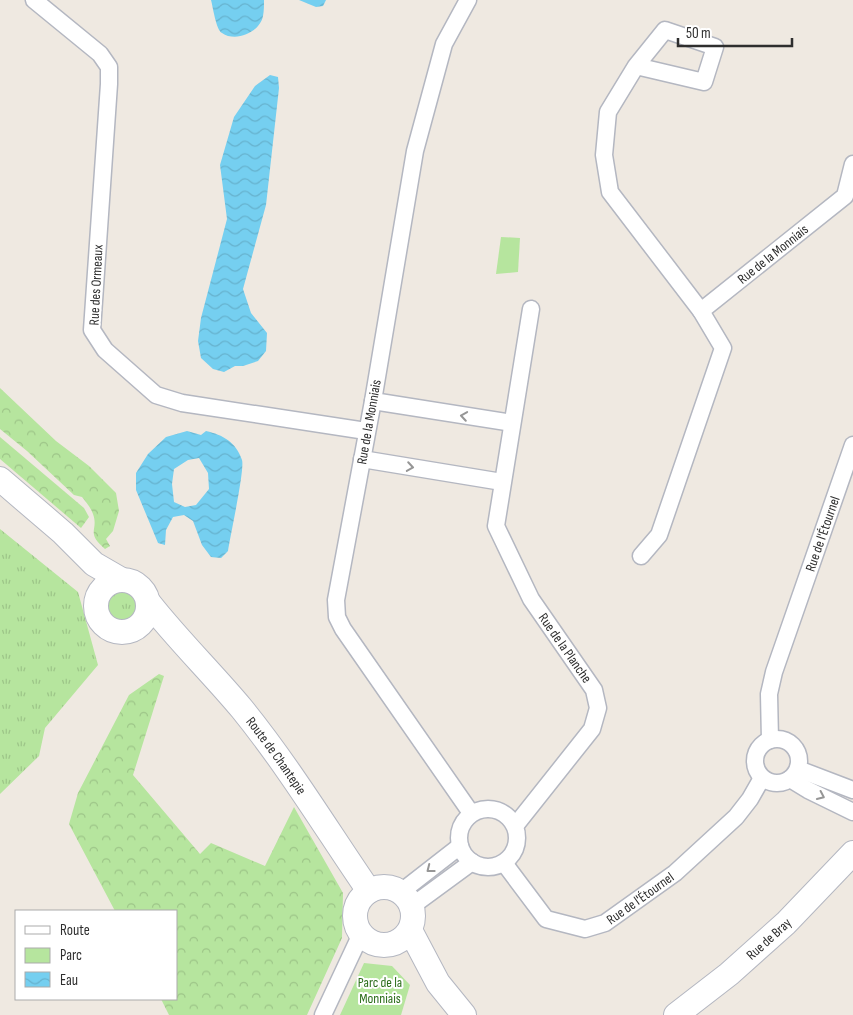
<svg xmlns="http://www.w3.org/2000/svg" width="853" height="1015" font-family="'Sofia Sans Condensed',sans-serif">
<defs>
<pattern id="grass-tufts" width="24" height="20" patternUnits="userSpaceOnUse" patternTransform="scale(1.25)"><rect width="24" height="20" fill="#b6e59e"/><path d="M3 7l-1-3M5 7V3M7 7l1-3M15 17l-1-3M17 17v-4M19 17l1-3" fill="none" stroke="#9dc588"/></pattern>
<pattern id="forest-crowns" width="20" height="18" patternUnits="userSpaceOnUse" patternTransform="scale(1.25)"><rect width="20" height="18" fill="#b6e59e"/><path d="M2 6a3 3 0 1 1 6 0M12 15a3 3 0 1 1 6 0" fill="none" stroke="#9dc588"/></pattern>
<pattern id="water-waves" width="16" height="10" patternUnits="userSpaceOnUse" patternTransform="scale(1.25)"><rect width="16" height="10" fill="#75cff0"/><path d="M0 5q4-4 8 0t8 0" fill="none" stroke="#66b2ce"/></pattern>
</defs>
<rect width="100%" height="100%" fill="#efe9e1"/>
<g fill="url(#grass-tufts)">
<polygon points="0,529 78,592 98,665 45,728 39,756 0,794"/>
<circle cx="122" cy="605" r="17"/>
</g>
<g fill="url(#forest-crowns)">
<path d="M0 388 56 441 89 466 116 493 119 511 113 531 106 539 110 546 105 549C85 532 99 531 93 514 91 508 86 502 82 497L74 495 27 451 0 429Z"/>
<polygon points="0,437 84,508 89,517 81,528 0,459"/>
<polygon points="159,674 164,676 133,775 200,854 211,843 265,866 294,807 343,893 342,938 307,1015 169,1015 161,999 176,999 176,911 115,911 69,824 78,793 129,695"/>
</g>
<g fill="#b6e59e">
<polygon points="501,237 520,238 518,272 496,274"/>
<polygon points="364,963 392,966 410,985 401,1015 340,1015"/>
</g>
<g fill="url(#water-waves)" fill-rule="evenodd">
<path d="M211 0H264C264 5 264 11 263 16 260 32 236 43 222 33 216 30 213 7 211 0Z"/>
<polygon points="299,0 326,0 323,6 316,7"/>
<polygon points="270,75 278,77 279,88 266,205 243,289 251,313 267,333 266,351 258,361 243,366 235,366 224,372 213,369 201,358 198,341 201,318 227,219 220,165 234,117 255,86"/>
<path d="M187 431 201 435 206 431C223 435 236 442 242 460 245 469 230 537 228 551L221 558 211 557 202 545 193 521 184 515 173 517 166 530 165 545 158 543 136 490V473L148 454 166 437ZM199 458 208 473 209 489 196 505 185 507 174 502 172 484 174 469 188 460Z"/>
</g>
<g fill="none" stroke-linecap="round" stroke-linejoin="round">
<g stroke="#b4b7c1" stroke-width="19">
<g id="street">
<polyline points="34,0 100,54 109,67 109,84 92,330 105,350 156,395 182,403 366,431"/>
<polyline points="468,0 444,44 415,151 373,401 336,600 337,617 343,629 471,813"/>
<polyline points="636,66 704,82 715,47 665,30 636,66 608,112 604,155 610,192 701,311"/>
<polyline points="373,401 512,423"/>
<polyline points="362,459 502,482"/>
<path id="s1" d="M641 556 659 535 723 348 701 311 845 196 853 164"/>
<circle cx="777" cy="761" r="22"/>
<path id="s2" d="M770 740 769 694 774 672 853 445"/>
<polyline points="798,769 853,790"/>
<polyline points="790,779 808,790 853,812"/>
<circle cx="488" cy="838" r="29"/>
<polyline points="515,826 592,729 598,708 594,690 531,599 496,526 531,309"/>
<path id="s3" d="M504 863 546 919 585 929 605 923 675 873 736 817 750 799 762 778"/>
<polyline points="401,892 460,846"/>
<polyline points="412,906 472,862"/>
<polyline points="323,1015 361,934"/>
</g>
</g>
<g stroke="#b4b7c1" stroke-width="26">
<g id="secondary">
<polyline points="0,479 63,533 94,564 120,579"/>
<circle cx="122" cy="606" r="26"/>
<path id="s4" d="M149 603C178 640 212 673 242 709 289 767 327 830 369 891"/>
<circle cx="384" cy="916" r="29"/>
<polyline points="410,930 438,983 464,1015"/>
<path id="s5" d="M676 1015 729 974 786 923 853 853"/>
</g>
</g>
<use href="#street" stroke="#fff" stroke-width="16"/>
<use href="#secondary" stroke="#fff" stroke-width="24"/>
</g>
<defs><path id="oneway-chevron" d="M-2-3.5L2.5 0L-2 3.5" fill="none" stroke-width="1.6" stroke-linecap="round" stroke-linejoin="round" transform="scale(1.25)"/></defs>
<g stroke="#969696">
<use href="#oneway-chevron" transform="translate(464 416) rotate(-171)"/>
<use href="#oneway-chevron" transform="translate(410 467) rotate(9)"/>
<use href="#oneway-chevron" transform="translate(821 796) rotate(25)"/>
<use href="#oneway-chevron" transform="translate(430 869) rotate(142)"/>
</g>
<g text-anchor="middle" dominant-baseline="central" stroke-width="4" stroke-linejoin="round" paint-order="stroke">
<g font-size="14" fill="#2e2e2e" stroke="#fff">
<text stroke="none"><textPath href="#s1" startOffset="360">Rue de la Monniais</textPath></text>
<text transform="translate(96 285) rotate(-87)">Rue des Ormeaux</text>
<text transform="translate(369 422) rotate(-80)">Rue de la Monniais</text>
<text stroke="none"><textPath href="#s2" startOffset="215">Rue de l'Étournel</textPath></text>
<text transform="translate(565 648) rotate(55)">Rue de la Planche</text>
<text stroke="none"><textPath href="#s4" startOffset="199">Route de Chantepie</textPath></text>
<text stroke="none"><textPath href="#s3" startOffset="174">Rue de l'Étournel</textPath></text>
<text stroke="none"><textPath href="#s5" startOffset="120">Rue de Bray</textPath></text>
</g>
<g font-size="14" fill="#2c6e1b" stroke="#fff">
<text x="380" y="982">Parc de la<tspan x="380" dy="16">Monniais</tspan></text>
</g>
</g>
<rect x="15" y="910" width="162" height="90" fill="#ffffff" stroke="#ababab"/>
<rect x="25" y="926" width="25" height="8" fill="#ffffff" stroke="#ababab"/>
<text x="60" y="935" font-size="15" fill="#2e2e2e">Route</text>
<rect x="25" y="948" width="25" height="15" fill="#b6e59e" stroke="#ababab"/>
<text x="60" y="960" font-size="15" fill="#2e2e2e">Parc</text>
<rect x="25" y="972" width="25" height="15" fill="url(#water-waves)" stroke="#ababab"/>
<text x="60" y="985" font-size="15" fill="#2e2e2e">Eau</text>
<path d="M678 38v8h114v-8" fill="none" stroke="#2e2e2e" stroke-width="2.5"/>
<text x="686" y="38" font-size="15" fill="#2e2e2e" stroke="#ffffff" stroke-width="4" paint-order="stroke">50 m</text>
</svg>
